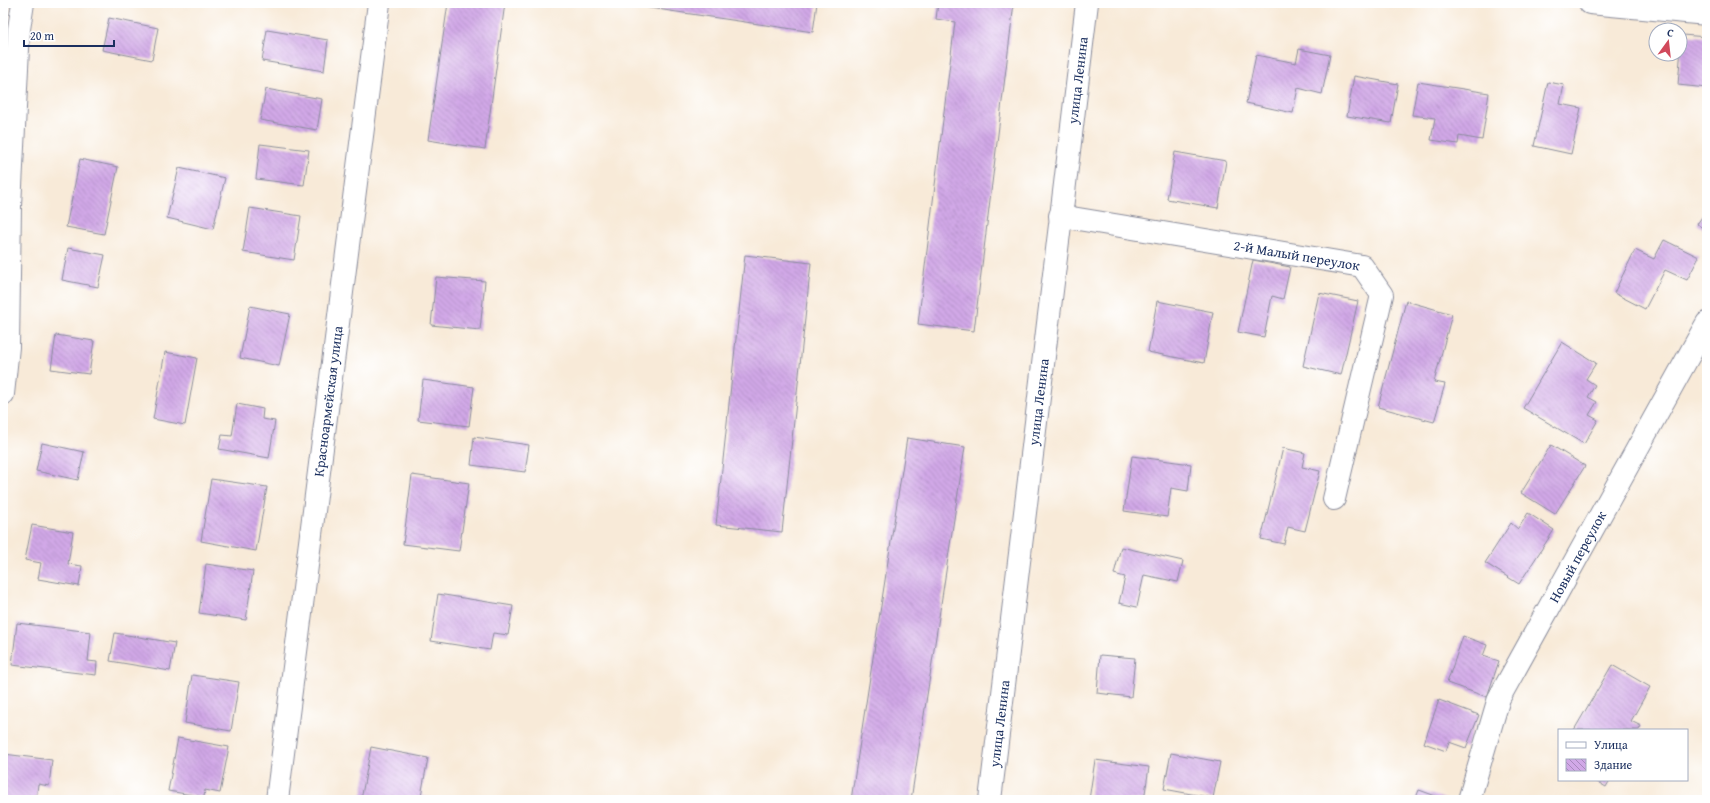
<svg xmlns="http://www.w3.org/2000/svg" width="1710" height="803" font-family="'Gentium Book Plus',serif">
<defs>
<pattern id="building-back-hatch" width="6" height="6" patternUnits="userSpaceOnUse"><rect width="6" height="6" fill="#d1a8e7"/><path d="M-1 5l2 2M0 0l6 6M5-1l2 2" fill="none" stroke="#a989be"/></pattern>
</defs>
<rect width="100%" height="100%" fill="#fff"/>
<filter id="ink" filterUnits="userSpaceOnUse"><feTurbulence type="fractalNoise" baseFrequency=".025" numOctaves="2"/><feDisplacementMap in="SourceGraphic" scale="8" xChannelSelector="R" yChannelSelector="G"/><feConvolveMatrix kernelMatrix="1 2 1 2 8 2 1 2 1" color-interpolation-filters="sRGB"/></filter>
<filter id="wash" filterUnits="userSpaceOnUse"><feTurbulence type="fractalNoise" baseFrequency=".012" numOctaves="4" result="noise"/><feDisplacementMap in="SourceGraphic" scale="16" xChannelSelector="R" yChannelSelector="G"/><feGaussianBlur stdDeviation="0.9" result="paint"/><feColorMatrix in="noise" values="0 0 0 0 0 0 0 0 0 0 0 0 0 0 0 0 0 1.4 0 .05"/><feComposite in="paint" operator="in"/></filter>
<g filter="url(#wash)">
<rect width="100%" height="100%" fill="#f8ead8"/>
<g id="blocks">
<g fill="url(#building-back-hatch)">
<polygon points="448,3 505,3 485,149 428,140"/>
<polygon points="616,3 817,3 813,32"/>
<polygon points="938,3 1014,3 974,331 918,324 955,22 936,19"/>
<polygon points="109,18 158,28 152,60 102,50"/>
<polygon points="267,30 328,40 324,71 262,61"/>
<polygon points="1682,35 1707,37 1707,88 1678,85"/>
<polygon points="1299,49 1330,55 1322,94 1298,88 1293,113 1246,103 1256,55 1296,63"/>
<polygon points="1354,76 1398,84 1391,123 1347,116"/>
<polygon points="1418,82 1489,93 1482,140 1459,136 1458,144 1431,140 1435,118 1412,115"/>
<polygon points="1548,82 1564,85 1560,104 1581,108 1571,154 1534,146"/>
<polygon points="266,89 322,99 317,130 260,120"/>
<polygon points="260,144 309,150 304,185 256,179"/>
<polygon points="1175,152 1226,161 1218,208 1167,199"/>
<polygon points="80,159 118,167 104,234 66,227"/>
<polygon points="179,168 225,178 213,229 167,218"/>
<polygon points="250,208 301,216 294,260 243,252"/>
<polygon points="1707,210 1707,231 1697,224"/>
<polygon points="1664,240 1699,257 1687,280 1665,270 1645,309 1614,293 1635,250 1654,259"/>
<polygon points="68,248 105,255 98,287 62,280"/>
<polygon points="745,255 811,263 782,532 716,525"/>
<polygon points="1253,260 1290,267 1283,299 1272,296 1264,337 1238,332"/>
<polygon points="436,277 485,281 480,330 431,325"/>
<polygon points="1319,293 1358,301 1341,375 1303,366"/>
<polygon points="1157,301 1213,312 1204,363 1148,352"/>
<polygon points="1406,301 1452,314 1434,382 1445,384 1434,422 1378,407"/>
<polygon points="250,306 290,314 279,366 240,358"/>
<polygon points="56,335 94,341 89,374 51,369"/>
<polygon points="1562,342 1596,363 1586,379 1595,385 1588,397 1597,402 1589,415 1598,420 1584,444 1523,408"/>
<polygon points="165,352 197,358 185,425 153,419"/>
<polygon points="423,380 474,387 469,426 418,420"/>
<polygon points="237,404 263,409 262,419 275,421 269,458 219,449 222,435 232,436"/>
<polygon points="474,437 529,445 525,472 471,465"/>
<polygon points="907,438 965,447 911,800 851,800"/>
<polygon points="42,443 84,452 78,480 36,471"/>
<polygon points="1551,445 1585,466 1555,514 1521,493"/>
<polygon points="1283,448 1305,453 1302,467 1320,471 1305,531 1288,527 1284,544 1261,539"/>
<polygon points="1132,456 1191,464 1188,491 1171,488 1167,517 1124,511"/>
<polygon points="412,475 469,483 459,551 403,544"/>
<polygon points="211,479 267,487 256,551 201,541"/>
<polygon points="1528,513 1554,530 1519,584 1485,563 1511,523 1518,529"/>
<polygon points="32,525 73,532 68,564 82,566 79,586 38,579 41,563 25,560"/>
<polygon points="1121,547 1183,561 1178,582 1144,575 1137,607 1119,603 1125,577 1114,574"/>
<polygon points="206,564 253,571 246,620 199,613"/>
<polygon points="438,594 513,606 508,635 493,633 490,650 431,641"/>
<polygon points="17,623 91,632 88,661 97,662 96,675 12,665"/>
<polygon points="115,633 175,643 170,671 110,661"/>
<polygon points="1463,636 1487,645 1483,656 1499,661 1487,697 1447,683"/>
<polygon points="1100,655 1135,658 1131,697 1097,693"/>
<polygon points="1612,665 1650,687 1631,721 1641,726 1639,730 1574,730"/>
<polygon points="192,675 239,682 231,731 185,723"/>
<polygon points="1439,700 1479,715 1466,748 1449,742 1446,751 1424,743"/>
<polygon points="178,738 229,747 220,793 205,790 204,797 168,791"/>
<polygon points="371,747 428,758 421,796 437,799 437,800 361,800"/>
<polygon points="1171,753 1220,762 1213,798 1164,789"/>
<polygon points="4,754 52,760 49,786 38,784 36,800 3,800"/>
<polygon points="1095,760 1149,767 1144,800 1089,800"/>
<polygon points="1594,780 1610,780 1606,787"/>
<polygon points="1419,790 1447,800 1415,800"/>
</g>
</g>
</g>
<g filter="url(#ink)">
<use href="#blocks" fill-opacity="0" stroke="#8a8c9b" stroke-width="1"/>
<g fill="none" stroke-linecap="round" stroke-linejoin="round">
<g stroke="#8a8c9b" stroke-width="24">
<g id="minor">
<polyline points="1590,3 1707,14"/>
<path id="s1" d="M1060 216 1362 266 1382 295 1334 499"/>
<polyline points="3,394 8,347 10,206 19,29 23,3"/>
<path id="s2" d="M277 800 379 3"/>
<path id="s3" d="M1469 800 1499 698 1707 323"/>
</g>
</g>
<g stroke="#8a8c9b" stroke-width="24">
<g id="tertiary">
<path id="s4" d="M990 800 1087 3"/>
</g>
</g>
<use href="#minor" stroke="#fff" stroke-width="22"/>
<use href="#tertiary" stroke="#fff" stroke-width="22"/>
</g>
</g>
<g text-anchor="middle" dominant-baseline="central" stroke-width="3" stroke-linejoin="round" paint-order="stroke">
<g font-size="14" fill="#1b2f5e" stroke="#fff">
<text stroke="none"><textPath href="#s4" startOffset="725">улица Ленина</textPath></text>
<text stroke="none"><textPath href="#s1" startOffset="240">2-й Малый переулок</textPath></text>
<text stroke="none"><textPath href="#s4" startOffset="401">улица Ленина</textPath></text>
<text stroke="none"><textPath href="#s2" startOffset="402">Красноармейская улица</textPath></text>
<text stroke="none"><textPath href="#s3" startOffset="268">Новый переулок</textPath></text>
<text stroke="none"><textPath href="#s4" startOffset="77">улица Ленина</textPath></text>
</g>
</g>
<rect width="1710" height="803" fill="none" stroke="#fff" stroke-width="16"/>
<rect x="1558" y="729" width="130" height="52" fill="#ffffff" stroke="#a4acbf"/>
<rect x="1566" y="742" width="20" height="6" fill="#ffffff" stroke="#a4acbf"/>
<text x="1594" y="749" font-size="12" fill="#1b2f5e">Улица</text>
<rect x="1566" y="759" width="20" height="12" fill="url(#building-back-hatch)" stroke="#a4acbf"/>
<text x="1594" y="769" font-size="12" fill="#1b2f5e">Здание</text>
<g transform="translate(1668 42) rotate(15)"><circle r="19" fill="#ffffff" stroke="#a4acbf"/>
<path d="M0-3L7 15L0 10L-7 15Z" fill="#d1495b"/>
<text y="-6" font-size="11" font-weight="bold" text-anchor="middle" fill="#1b2f5e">С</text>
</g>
<path d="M24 40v6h90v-6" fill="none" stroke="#1b2f5e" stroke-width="2"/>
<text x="30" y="40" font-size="12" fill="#1b2f5e" stroke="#ffffff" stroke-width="3" paint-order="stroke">20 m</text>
</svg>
